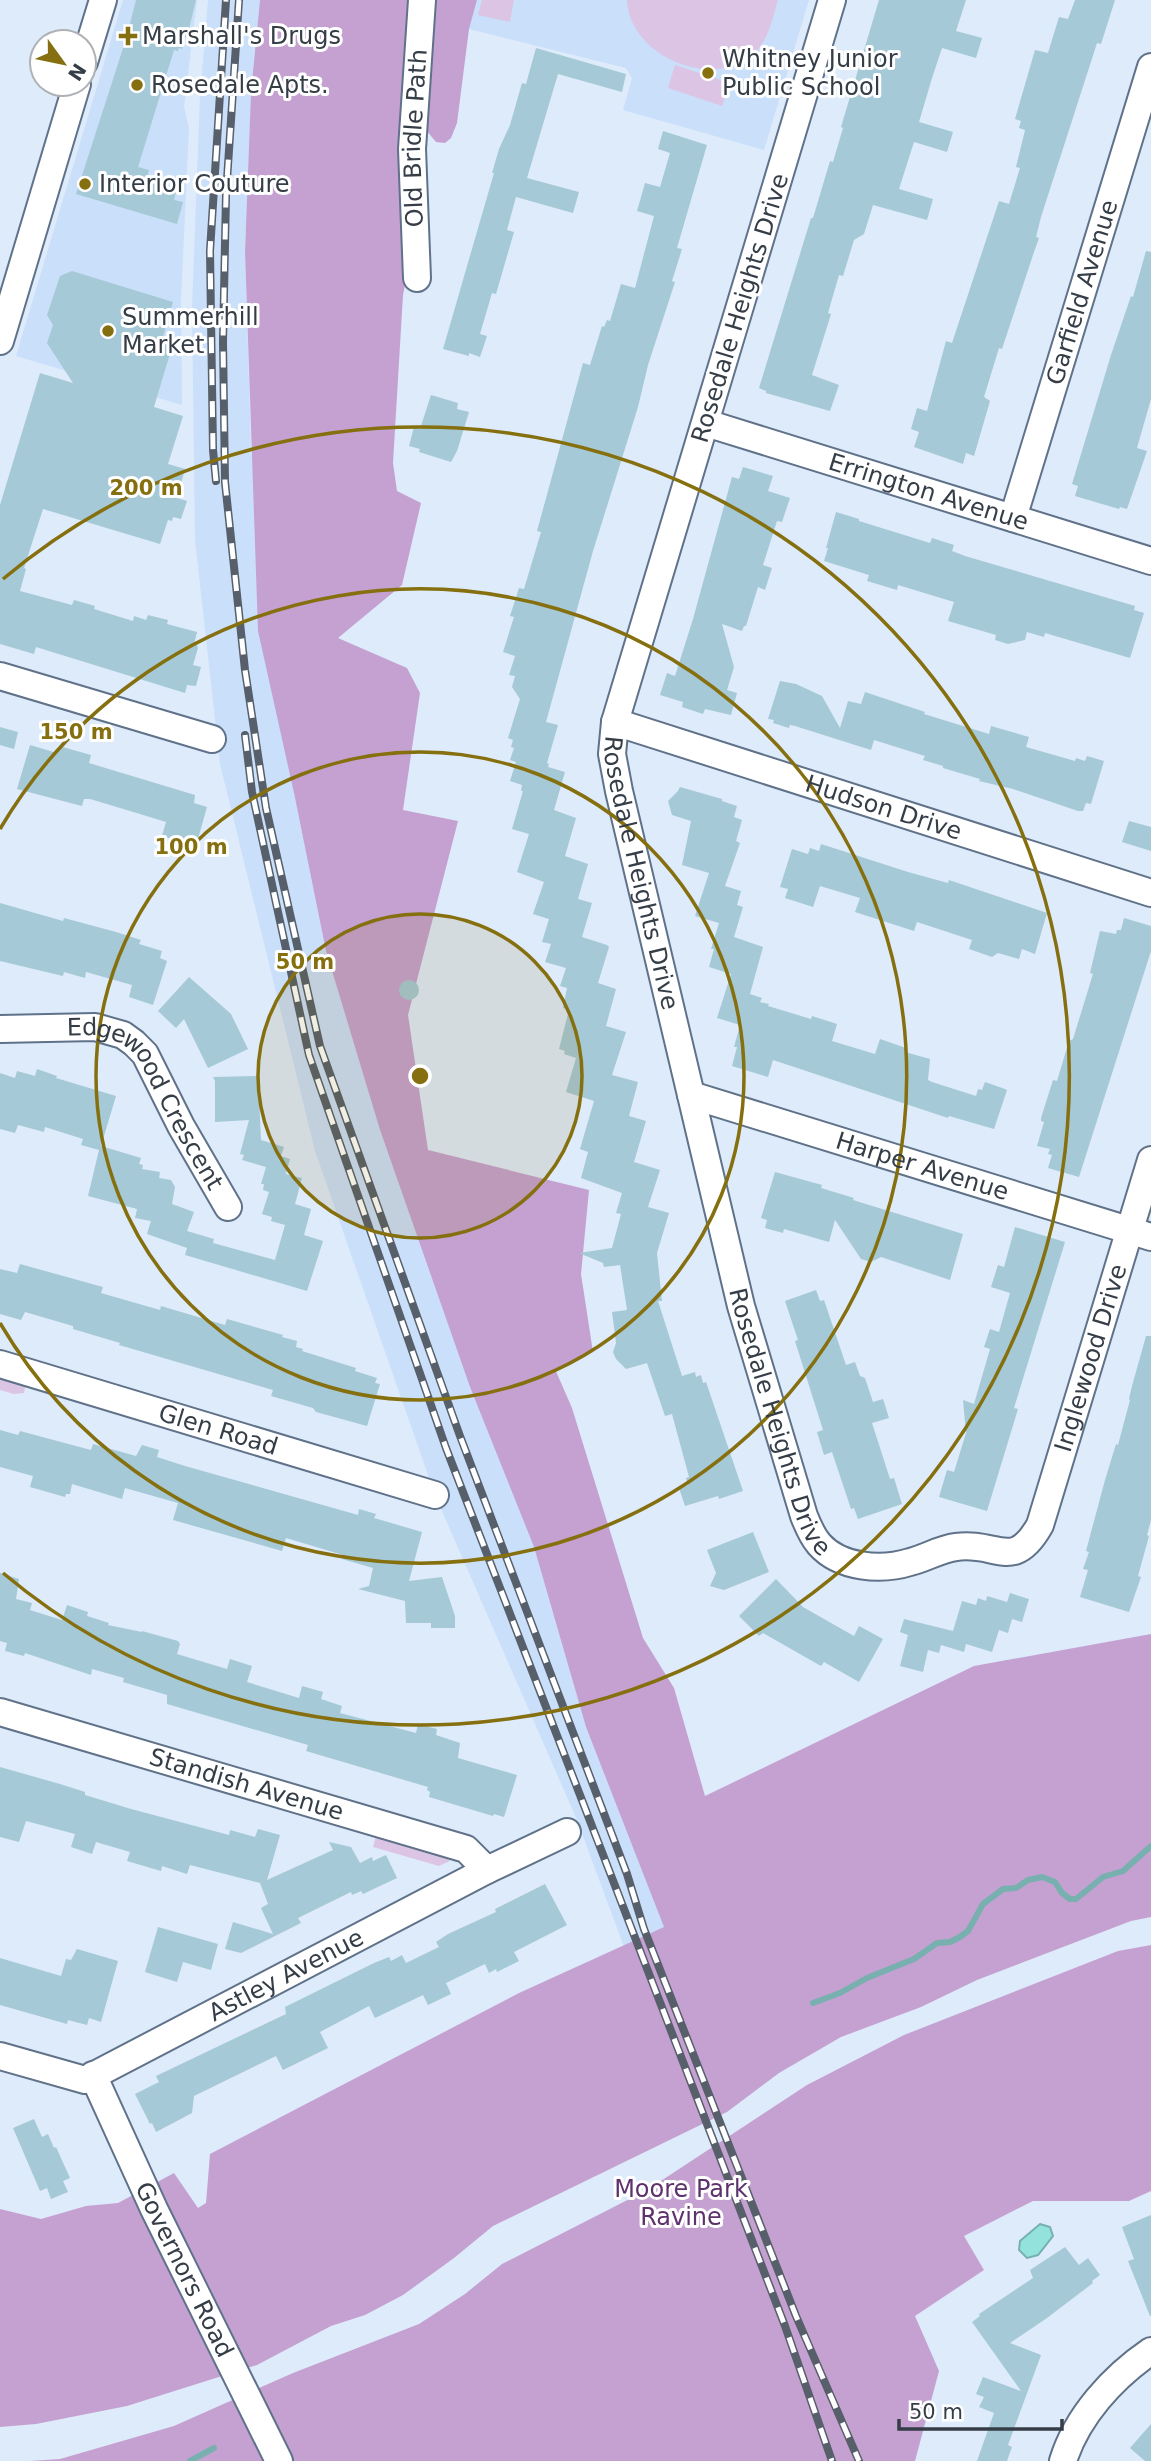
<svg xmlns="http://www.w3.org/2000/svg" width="1151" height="2461" font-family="'DejaVu Sans',sans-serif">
<rect width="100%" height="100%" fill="#deebfb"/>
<g fill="#cadff9">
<polygon points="123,0 197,0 184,107 189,128 181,300 182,405 16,356"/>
<polygon points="208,0 260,0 251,92 245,252 251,448 294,793 326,951 380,1130 470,1387 534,1547 586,1727 665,1927 624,1947 577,1820 435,1495 315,1151 220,764 195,540 192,308 200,96"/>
<polygon points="477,0 809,0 764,150 623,110 632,78 626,68 469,29"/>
</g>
<g fill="#dcc5e4">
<polygon points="482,0 514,0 510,22 478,15"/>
<path d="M627 0H778C772 20 768 44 750 57 707 89 629 54 627 0Z"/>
<polygon points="675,65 730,83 722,106 668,88"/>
<polygon points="0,1375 26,1383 24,1393 14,1394 0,1390"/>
<polygon points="376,1836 445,1856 450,1861 439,1866 373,1847"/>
</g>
<g fill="#c5a1d1">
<polygon points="260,0 415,0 409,264 403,295 393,463 397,491 421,503 402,585 338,638 407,668 420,693 403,810 458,821 408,1015 428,1150 589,1190 581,1274 593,1352 555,1369 572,1408 643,1638 674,1688 705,1796 974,1666 1151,1634 1151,1917 1131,1921 977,1980 921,2007 841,2037 779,2073 727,2112 493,2226 454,2258 403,2295 365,2315 331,2326 257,2365 127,2406 36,2424 0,2427 0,2209 41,2219 86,2206 118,2203 174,2173 198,2208 206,2203 210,2154 519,1993 664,1927 586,1727 534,1547 470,1387 380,1130 326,951 294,793 258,631 245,252 251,92"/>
<polygon points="434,0 477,0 469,29 457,123 451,138 445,143 436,142 426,130"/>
<polygon points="1151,1945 1151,2191 1129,2201 1033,2201 964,2236 984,2270 915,2316 939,2371 915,2461 30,2461 60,2459 174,2426 293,2373 419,2324 465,2294 502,2264 647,2190 807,2085 904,2035 1118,1951"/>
</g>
<polygon fill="#93e2dc" stroke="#77b0af" stroke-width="2" points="1040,2224 1050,2227 1053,2236 1038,2255 1027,2258 1019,2250 1020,2241"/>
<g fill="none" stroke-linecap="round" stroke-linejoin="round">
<g stroke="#77b0af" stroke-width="6">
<polyline points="813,2003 840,1993 867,1978 914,1959 937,1943 950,1942 960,1937 968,1931 983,1904 1003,1889 1016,1888 1028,1880 1042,1877 1055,1882 1062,1893 1070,1899 1076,1899 1103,1877 1123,1871 1151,1846"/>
<polyline points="190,2461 214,2448"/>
</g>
</g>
<g fill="#a5c9d6">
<polygon points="136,0 196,0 187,37 185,37 182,49 179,48 178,51 174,50 138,167 149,170 146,182 176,191 174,200 183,202 177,224 76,194 126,39"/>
<polygon points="879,0 966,0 956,31 982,38 976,58 942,48 932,78 919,122 953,132 947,152 914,142 899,189 933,199 927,220 873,205 864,234 854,240 843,276 839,275 828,313 831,314 812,375 839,385 830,411 766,393 766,391 759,388 811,218 813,218 830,161 833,162 843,128 841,127"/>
<polygon points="1075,0 1115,0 1101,44 1097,43 1041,217 1036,237 1039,238 1033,255 1002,349 999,348 984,397 990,401 974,456 966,453 963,464 914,447 919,432 911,429 917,408 927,411 946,341 952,343 999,201 1009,204 1020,168 1016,167 1025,130 1019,128 1021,121 1015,119 1035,50 1048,53 1059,17 1068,19"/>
<polygon points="536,48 626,74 622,92 558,74 527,178 579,192 573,213 516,197 507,230 514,232 496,294 492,293 480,334 487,336 480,357 469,353 469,356 443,349 494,173 492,173 499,149 510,125 522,83 526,84"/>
<polygon points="663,131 707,145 677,248 682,249 672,281 675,282 648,365 638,407 593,551 546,722 558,725 547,763 549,764 548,767 565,772 554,810 576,818 565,856 588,864 578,899 592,903 582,937 607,945 609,947 598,983 616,989 606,1026 626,1032 612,1075 638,1082 629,1116 646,1121 634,1162 660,1170 648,1207 669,1213 657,1253 662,1301 658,1301 682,1376 695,1372 696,1377 701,1375 703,1383 706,1382 743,1491 719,1499 718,1496 685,1506 679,1488 688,1485 686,1478 689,1477 672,1414 665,1416 647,1363 626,1369 616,1359 613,1352 616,1343 612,1312 627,1310 620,1265 604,1267 603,1263 579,1253 612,1248 621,1214 616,1213 622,1193 581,1178 588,1152 580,1149 594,1101 566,1092 576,1058 564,1054 565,1051 559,1049 569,1010 563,1008 567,988 560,986 566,968 545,962 551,944 542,942 549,919 533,914 544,882 517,872 529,834 512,829 523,791 521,791 522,785 510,781 516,762 510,760 514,748 511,747 513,740 508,738 520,699 512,687 515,676 509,675 515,656 503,652 514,617 510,616 519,588 524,589 541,532 537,531 583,363 590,365 602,326 604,327 607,320 610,321 621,284 635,288 654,216 637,211 645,183 660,187 670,153 658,149"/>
<polygon points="1146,251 1151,252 1151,399 1137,448 1147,451 1127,509 1120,507 1119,509 1075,496 1078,486 1072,484 1111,355 1131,296 1133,297"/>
<polygon points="72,271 173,302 163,337 174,340 154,407 183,416 168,464 185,469 177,498 187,501 181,519 173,517 172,521 168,520 160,544 43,509 24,568 26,569 20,591 72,605 74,600 95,606 94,609 133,621 134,616 146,620 148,615 168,620 167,624 197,632 194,644 197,645 198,648 193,665 201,667 196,686 187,685 185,693 36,647 34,654 0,644 0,505 40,373 73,383 47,343 53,325 47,315 60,276"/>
<polygon points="431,395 458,403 457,409 469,412 457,451 451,462 419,452 420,449 409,446 414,427 420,429"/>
<polygon points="743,467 773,476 768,491 790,498 782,522 777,521 763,565 772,568 765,590 758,587 746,626 744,626 742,631 722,624 734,667 727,690 737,693 731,715 705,709 703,714 682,707 683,702 660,695 667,673 675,676 693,619 732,477 739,479"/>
<polygon points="836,512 859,519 859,521 930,543 932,538 954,545 952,551 965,556 1135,606 1134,610 1144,613 1130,658 1045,633 1044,637 1027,632 1025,640 1008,644 995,640 996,635 948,621 954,602 898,585 897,590 867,581 869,575 824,561 828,548 826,548"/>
<polygon points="780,681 796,684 822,696 840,728 848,701 861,704 865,692 925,712 924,714 989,734 991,726 1029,737 1026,747 1075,761 1076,758 1085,761 1087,756 1104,761 1091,804 1086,803 1083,811 1078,811 1013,789 979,781 980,779 943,768 943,766 923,760 925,756 874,740 871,750 795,726 790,725 789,728 773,723 774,720 768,719"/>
<polygon points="0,727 18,732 14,749 0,745"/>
<polygon points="30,745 57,753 59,746 91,755 89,763 195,795 194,803 207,807 196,846 162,836 166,822 140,814 90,799 84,799 82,806 17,789"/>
<polygon points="680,787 722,799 722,801 737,806 734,817 742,820 736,841 740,843 725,886 741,891 737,905 743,907 734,937 763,947 750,994 762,998 760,1002 769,1004 768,1006 811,1019 812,1016 837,1024 832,1041 875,1054 880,1039 906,1048 905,1052 930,1059 928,1080 932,1082 976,1096 978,1089 982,1090 985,1082 1005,1089 1007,1090 994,1129 949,1116 948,1118 773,1060 768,1077 732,1066 737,1047 734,1047 740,1025 717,1018 731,974 709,967 714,949 711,949 719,923 695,916 709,873 682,865 691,821 672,815 668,801 678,791"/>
<polygon points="1129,821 1151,827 1151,851 1122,842"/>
<polygon points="821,844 908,872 948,883 949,880 1047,913 1035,954 1022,949 1019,959 998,953 992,957 969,949 972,940 917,922 914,931 855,912 860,898 820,886 813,907 785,898 788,889 780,887 792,849 808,854 810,848 819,851"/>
<polygon points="0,903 63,921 64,918 116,932 141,940 139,944 162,951 160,958 167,961 153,1005 129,997 132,985 86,972 85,978 64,972 63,976 0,961"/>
<polygon points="1124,918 1151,926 1151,951 1079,1177 1048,1168 1052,1155 1048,1154 1050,1149 1037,1146 1044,1122 1041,1121 1041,1118 1053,1080 1057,1081 1069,1041 1073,1039 1093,974 1090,973 1100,931 1116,934 1117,930 1121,930"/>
<polygon points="189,977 231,1014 248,1049 208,1068 184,1019 176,1028 158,1011"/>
<circle cx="409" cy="990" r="10"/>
<polygon points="37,1069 57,1076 56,1078 116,1096 101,1146 141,1158 139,1164 143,1165 142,1169 160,1172 159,1178 171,1180 175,1187 172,1204 194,1212 187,1231 214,1239 213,1243 275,1260 285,1225 271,1221 272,1217 262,1214 269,1192 263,1190 264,1184 261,1184 266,1167 242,1160 244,1155 240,1154 249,1120 215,1122 215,1081 213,1077 258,1076 261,1140 284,1147 281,1156 290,1159 286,1174 302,1178 295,1204 311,1209 304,1235 323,1241 307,1291 185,1255 187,1248 147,1234 151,1221 135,1218 137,1209 88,1196 99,1150 81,1145 83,1139 45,1127 44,1132 18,1125 15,1133 0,1129 0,1073 15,1078 17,1071 35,1076"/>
<polygon points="775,1172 822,1185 821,1188 854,1198 853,1200 963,1234 950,1280 881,1257 871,1262 861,1259 835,1220 829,1242 784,1229 783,1233 765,1228 767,1220 761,1218"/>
<polygon points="1015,1227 1065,1242 1014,1408 1018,1409 987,1511 939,1497 947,1470 954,1472 966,1433 963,1400 974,1404 990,1349 984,1347 990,1329 999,1332 1010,1293 991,1287 998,1265 1004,1267"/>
<polygon points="20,1264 103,1287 101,1293 160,1310 161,1306 225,1325 227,1319 283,1335 282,1337 297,1341 296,1347 303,1349 302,1351 356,1368 355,1371 377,1378 375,1383 380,1384 367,1426 316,1412 313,1408 271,1396 273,1390 119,1345 120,1343 73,1329 73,1326 25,1312 21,1320 0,1314 0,1269 17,1273"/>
<polygon points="816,1290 820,1301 824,1300 846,1365 855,1362 860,1376 865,1378 873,1402 883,1399 889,1418 872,1423 890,1479 894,1478 902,1504 858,1519 854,1508 851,1509 832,1452 824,1455 817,1432 823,1430 795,1341 798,1340 785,1301"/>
<polygon points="1146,1336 1151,1336 1151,1520 1147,1535 1149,1536 1138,1576 1141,1577 1129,1612 1080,1597 1088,1570 1083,1569 1089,1552 1086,1551 1105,1480 1116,1444 1118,1445 1130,1400 1129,1399 1132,1386"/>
<polygon points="0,1430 18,1435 20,1431 91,1450 93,1444 136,1456 142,1445 159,1450 157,1457 185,1466 358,1515 359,1509 376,1514 374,1518 422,1532 409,1581 442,1577 455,1616 455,1628 431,1628 431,1623 406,1623 405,1601 358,1589 369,1586 373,1568 342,1559 343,1555 286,1538 282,1551 173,1520 178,1503 125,1488 122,1499 72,1484 70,1494 66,1494 65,1497 30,1487 33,1476 0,1467"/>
<polygon points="753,1532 769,1572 724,1590 710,1586 716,1573 707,1550"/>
<polygon points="0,1573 19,1579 16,1599 32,1603 30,1610 62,1620 67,1605 88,1612 87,1616 109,1623 108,1625 142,1632 142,1631 178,1641 180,1644 177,1654 227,1669 230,1659 252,1666 247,1682 299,1698 302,1686 323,1692 321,1699 342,1706 340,1713 416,1733 418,1724 437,1729 436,1735 460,1743 458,1758 517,1775 504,1817 494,1814 493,1816 429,1797 430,1792 427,1790 428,1787 306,1751 308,1745 167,1704 167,1695 123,1682 124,1678 92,1669 91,1675 25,1653 24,1656 5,1651 7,1643 0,1641"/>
<polygon points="776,1579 803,1607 854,1636 859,1626 883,1639 859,1682 824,1662 821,1666 763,1633 759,1636 739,1616"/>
<polygon points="1010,1593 1029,1599 1022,1622 1012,1619 1008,1633 999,1630 992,1652 966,1644 964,1652 941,1645 939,1653 928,1650 923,1672 900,1666 908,1635 900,1632 904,1619 953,1631 962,1601 976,1605 978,1598 986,1601 987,1596 1007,1602"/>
<polygon points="0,1767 60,1784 85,1792 85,1795 131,1809 229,1835 230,1830 255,1837 258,1829 280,1835 267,1880 333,1850 329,1842 351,1847 360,1863 372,1857 373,1861 386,1855 397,1878 363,1894 361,1891 352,1895 351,1892 298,1918 301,1923 241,1953 225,1949 233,1922 273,1934 261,1908 268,1904 260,1883 190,1865 187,1874 162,1866 161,1871 127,1861 130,1852 96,1842 92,1854 71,1847 75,1834 26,1821 19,1842 0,1837"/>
<polygon points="545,1884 567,1925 514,1952 519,1961 497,1972 496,1969 489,1973 485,1964 446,1983 451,1994 428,2005 423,1995 375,2018 369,2006 320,2032 328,2048 283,2070 276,2056 194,2096 192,2113 156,2132 152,2123 150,2124 135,2094 159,2082 156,2076 286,2014 285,2007 374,1963 389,1957 391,1961 402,1955 406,1963 439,1947 436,1942 448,1934 496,1912 495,1909"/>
<polygon points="158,1927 218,1944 211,1970 183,1962 177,1982 145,1972"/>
<polygon points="77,1949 118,1961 101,2022 89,2018 87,2025 68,2020 67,2024 0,2005 0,1958 61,1976 66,1959 71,1960"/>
<polygon points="34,2119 42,2137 48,2134 54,2148 56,2147 70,2178 63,2181 68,2192 51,2199 47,2188 40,2191 13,2128"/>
<polygon points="1151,2215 1151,2316 1150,2316 1128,2261 1134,2259 1122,2227"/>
<polygon points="1065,2247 1079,2265 1088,2258 1100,2275 1092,2281 1093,2283 1047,2318 1010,2343 1041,2355 1008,2445 1012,2447 1007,2461 977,2461 994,2413 979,2407 984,2397 976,2394 983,2377 1021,2391 972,2322 980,2316 979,2314 1033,2278 1030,2270"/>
<polygon points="1151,2424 1151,2461 1145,2461 1130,2448"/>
</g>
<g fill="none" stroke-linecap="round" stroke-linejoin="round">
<g stroke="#5f7289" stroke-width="30">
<g id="street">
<path id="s1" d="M832 0 615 722 612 754 619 791 741 1306 804 1516C808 1526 812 1536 819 1544 840 1568 881 1571 910 1562 926 1558 940 1549 956 1547 997 1541 1013 1573 1040 1525L1151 1160"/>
<polyline points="84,62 103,0"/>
<path id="s2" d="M417 278 412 149 422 0"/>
<polyline points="0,341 77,84"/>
<path id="s3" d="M706 423 1151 561"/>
<path id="s4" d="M1013 518 1151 67"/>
<polyline points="0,676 212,739"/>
<path id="s5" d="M615 722 1151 893"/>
<path id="s6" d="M0 1029 95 1027 123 1035 134 1043 145 1054 181 1126 228 1207"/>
<path id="s7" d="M691 1095 1151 1237"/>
<path id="s8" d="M0 1364 435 1495"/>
<path id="s9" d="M0 1712 466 1849 487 1870"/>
<path id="s10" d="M0 2056 85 2080 487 1870 567 1832"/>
<path id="s11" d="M93 2075 154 2209 279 2461"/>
<path d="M1063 2461C1077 2416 1113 2377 1151 2351"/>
</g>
</g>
<use href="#street" stroke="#fff" stroke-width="26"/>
<g stroke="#565f6a" stroke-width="8">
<g id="rail">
<polyline points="239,0 226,195 223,342 225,482 245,670 266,808 320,1046 460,1436 627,1874 644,1929 796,2316 859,2461"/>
<polyline points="216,481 213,450 210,251 226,0"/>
<polyline points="245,735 252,792 309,1055 446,1448 785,2326 832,2461"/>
</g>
</g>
<use href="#rail" stroke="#fff" stroke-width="5" stroke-dasharray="16" stroke-linecap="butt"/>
</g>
<circle cx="420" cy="1076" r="162" fill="#856f0e" fill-opacity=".12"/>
<g fill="none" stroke="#856f0e" stroke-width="3.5">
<circle cx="420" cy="1076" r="162"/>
<circle cx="420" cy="1076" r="324"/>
<path d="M0 829A487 487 0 1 1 0 1323"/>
<path d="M3 579A649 649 0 1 1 3 1573"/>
</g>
<g fill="#856f0e" stroke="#fff" stroke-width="2.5">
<path d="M124.5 25.5h7v7h7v7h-7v7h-7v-7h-7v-7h7z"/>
<circle cx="708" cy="73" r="7"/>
<circle cx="137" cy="85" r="7"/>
<circle cx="85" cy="184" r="7"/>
<circle cx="108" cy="331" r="7"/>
</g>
<g text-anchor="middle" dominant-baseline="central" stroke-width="6" stroke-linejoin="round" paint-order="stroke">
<g font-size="24" fill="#353d47" stroke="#fff" text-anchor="start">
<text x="142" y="36">Marshall's Drugs</text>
<text x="722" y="59">Whitney Junior<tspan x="722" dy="28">Public School</tspan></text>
<text x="151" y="85">Rosedale Apts.</text>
<text x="99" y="184">Interior Couture</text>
<text x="122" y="317">Summerhill<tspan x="122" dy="28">Market</tspan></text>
</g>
<g font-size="24" fill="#353d47" stroke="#fff">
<text stroke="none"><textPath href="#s2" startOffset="140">Old Bridle Path</textPath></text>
<text stroke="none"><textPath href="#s4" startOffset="236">Garfield Avenue</textPath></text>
<text transform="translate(740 308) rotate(-73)">Rosedale Heights Drive</text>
<text stroke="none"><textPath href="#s3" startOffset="233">Errington Avenue</textPath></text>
<text stroke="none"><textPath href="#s5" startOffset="282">Hudson Drive</textPath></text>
<text stroke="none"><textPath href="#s1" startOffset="908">Rosedale Heights Drive</textPath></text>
<text stroke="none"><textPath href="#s6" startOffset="186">Edgewood Crescent</textPath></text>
<text stroke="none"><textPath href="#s7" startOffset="242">Harper Avenue</textPath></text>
<text stroke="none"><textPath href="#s1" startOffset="2021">Inglewood Drive</textPath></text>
<text stroke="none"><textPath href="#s1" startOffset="1475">Rosedale Heights Drive</textPath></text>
<text stroke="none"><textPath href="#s8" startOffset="228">Glen Road</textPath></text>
<text stroke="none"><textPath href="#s9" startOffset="257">Standish Avenue</textPath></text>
<text stroke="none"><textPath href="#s10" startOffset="315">Astley Avenue</textPath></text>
<text stroke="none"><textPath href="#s11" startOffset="215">Governors Road</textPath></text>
</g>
<g font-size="24" fill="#5e326d" stroke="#fff">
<text x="681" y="2189">Moore Park<tspan x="681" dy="28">Ravine</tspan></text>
</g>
</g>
<circle cx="420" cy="1076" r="10" fill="#856f0e" stroke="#fff" stroke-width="3.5"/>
<g font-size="21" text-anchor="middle" font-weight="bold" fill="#856f0e" stroke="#fff" stroke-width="6" stroke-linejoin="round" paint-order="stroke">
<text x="146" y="495">200 m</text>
<text x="76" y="739">150 m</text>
<text x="191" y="854">100 m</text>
<text x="305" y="969">50 m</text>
</g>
<g transform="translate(63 63) rotate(123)"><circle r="33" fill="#ffffff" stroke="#aeb1b5" stroke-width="2"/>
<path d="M0-5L12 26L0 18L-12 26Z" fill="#856f0e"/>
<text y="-10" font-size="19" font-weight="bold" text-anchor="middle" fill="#353d47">N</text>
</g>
<path d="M899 2419v10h163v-10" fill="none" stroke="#353d47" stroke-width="3.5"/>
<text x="909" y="2419" font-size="21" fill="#353d47" stroke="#ffffff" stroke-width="5" paint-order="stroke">50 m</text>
</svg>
